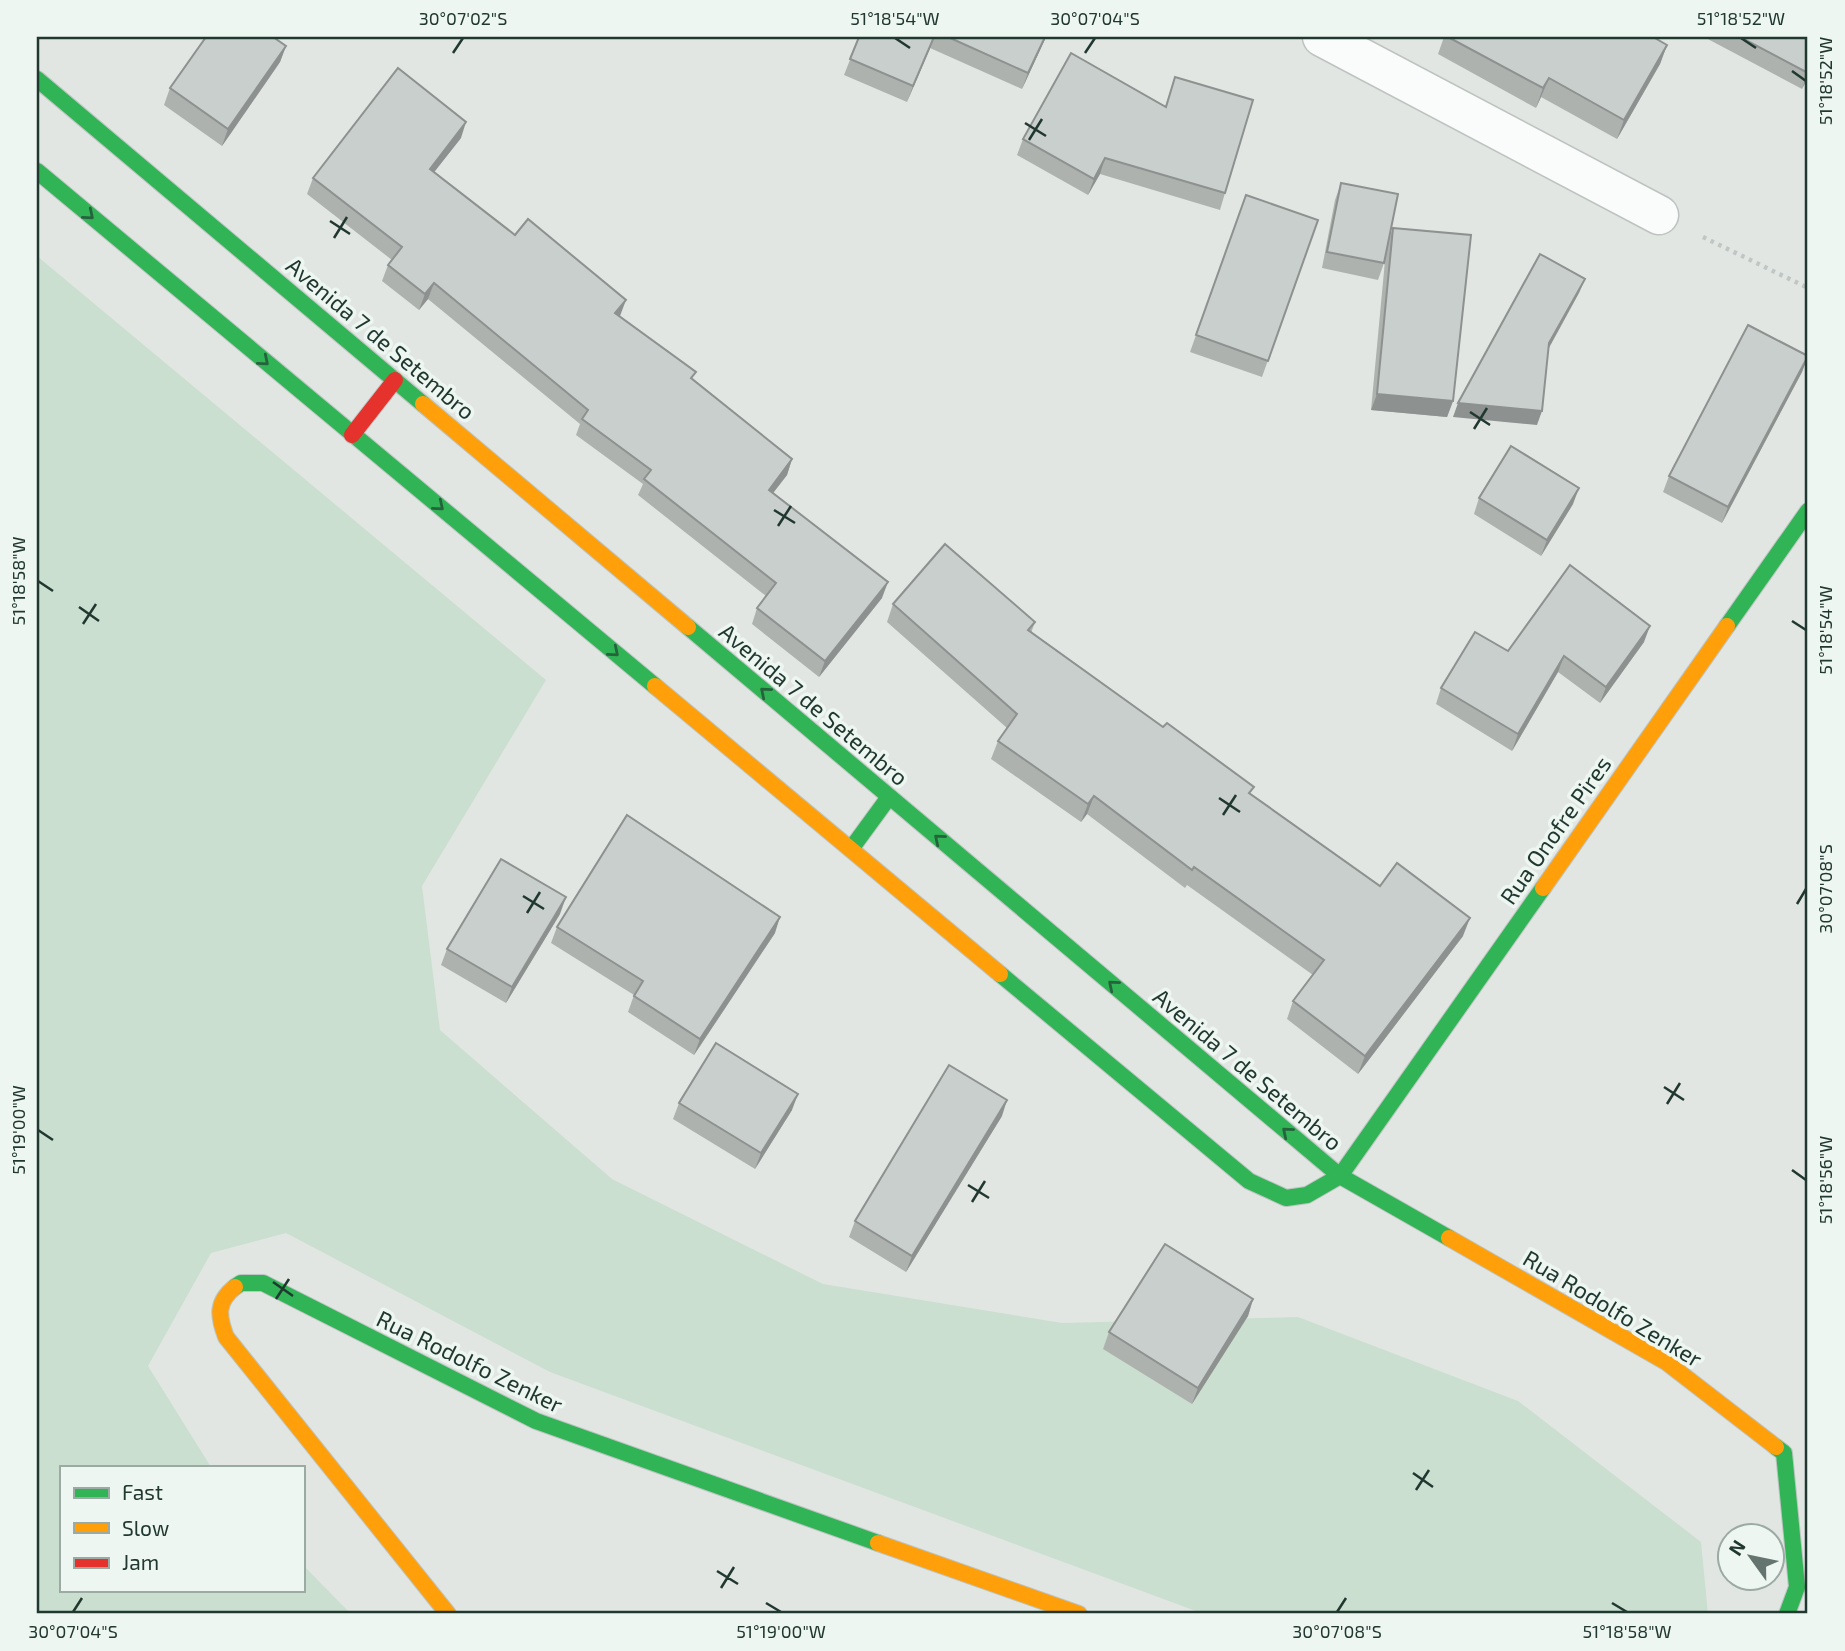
<svg xmlns="http://www.w3.org/2000/svg" width="1845" height="1651" font-family="'Exo 2',sans-serif">
<rect width="100%" height="100%" fill="#e1e6e3"/>
<polygon fill="#cadfcf" points="37,256 546,680 422,886 440,1030 612,1179 823,1284 1062,1323 1298,1317 1518,1401 1701,1542 1708,1614 1204,1614 550,1372 286,1233 211,1253 148,1366 211,1467 61,1467 61,1590 303,1590 303,1565 351,1614 37,1614"/>
<g fill="none" stroke-linecap="round" stroke-linejoin="round">
<g stroke="#bec3c0" stroke-width="41">
<polyline id="street" points="1322,37 1659,215"/>
</g>
<g stroke="#bdc4c1" stroke-width="18">
<g id="fast">
<polyline points="37,79 423,404"/>
<polyline points="37,171 655,686"/>
<polyline points="1727,626 1808,511"/>
<polyline points="688,627 1340,1176 1449,1238"/>
<polyline points="851,849 889,797"/>
<polyline points="1000,974 1249,1181 1286,1198 1307,1195 1340,1176 1543,888"/>
<polyline points="235,1287 241,1283 263,1283 536,1421 878,1543"/>
<polyline points="1776,1447 1784,1453 1797,1587 1787,1614"/>
</g>
</g>
<g stroke="#bdc4c1" stroke-width="18">
<g id="slow">
<polyline points="423,404 688,627"/>
<polyline points="655,686 1000,974"/>
<polyline points="1543,888 1727,626"/>
<polyline points="1449,1238 1666,1362 1776,1447"/>
<path d="M235 1287C216 1302 218 1316 226 1337L448 1614"/>
<polyline points="878,1543 1079,1614"/>
</g>
</g>
<g stroke="#bdc4c1" stroke-width="18">
<polyline id="jam" points="352,435 395,380"/>
</g>
<polyline stroke="#bfc6c4" stroke-width="4.5" stroke-dasharray="3.5 5" stroke-linecap="butt" points="1703,237 1808,288"/>
<use href="#street" stroke="#fafbfb" stroke-width="38"/>
<use href="#fast" stroke="#30b455" stroke-width="16"/>
<use href="#slow" stroke="#ff9f0a" stroke-width="16"/>
<use href="#jam" stroke="#e5322d" stroke-width="16"/>
</g>
<g fill="#adb2af">
<polygon points="859,37 1046,37 1022,89 930,48 907,102 844,75"/>
<polygon points="1444,37 1653,37 1667,45 1660,64 1617,139 1541,97 1536,108 1438,54"/>
<polygon points="1704,37 1808,37 1808,77 1802,89"/>
<polygon points="286,46 280,62 222,146 164,105 170,88"/>
<polygon points="1175,77 1225,193 1220,210 1100,174 1088,195 1017,155 1023,139 1165,107"/>
<polygon points="461,138 434,172 620,317 693,380 792,459 787,475 773,493 882,598 819,677 752,624 757,608 766,596 638,495 643,484 576,435 580,424 428,299 419,310 382,281 388,265 392,260 307,194 313,178"/>
<polygon points="1341,183 1388,241 1393,228 1453,401 1447,417 1371,410 1386,250 1384,263 1378,280 1322,268 1335,200"/>
<polygon points="1246,195 1318,220 1262,377 1190,352"/>
<polygon points="1808,356 1802,372 1722,523 1663,492 1669,476"/>
<polygon points="1479,498 1573,504 1541,556 1474,514"/>
<polygon points="893,604 1035,622 1031,633 1251,794 1380,886 1463,936 1358,1074 1287,1019 1293,1001 1313,975 1187,885 1185,888 1087,814 1081,822 991,759 998,741 1007,728 887,622"/>
<polygon points="1644,642 1600,703 1558,672 1512,751 1436,704 1441,688 1508,651"/>
<polygon points="560,914 506,1003 441,965 447,949"/>
<polygon points="557,927 775,933 694,1055 628,1012 634,995 551,943"/>
<polygon points="679,1103 792,1110 755,1169 673,1119"/>
<polygon points="1002,1116 906,1272 849,1237 855,1221"/>
<polygon points="1253,1299 1248,1316 1192,1404 1103,1349 1109,1332"/>
</g>
<g fill="#8d918f">
<polygon points="934,37 930,48 907,102 913,86"/>
<polygon points="1045,37 1046,37 1022,89 1028,73"/>
<polygon points="1667,45 1660,64 1617,139 1624,120"/>
<polygon points="286,46 280,62 222,146 228,129"/>
<polygon points="1808,72 1808,77 1802,89"/>
<polygon points="1549,78 1541,97 1536,108 1543,88"/>
<polygon points="466,122 461,138 424,185 430,169"/>
<polygon points="1105,158 1100,174 1088,195 1094,179"/>
<polygon points="1585,279 1579,293 1544,357 1549,343"/>
<polygon points="434,283 428,299 419,310 425,294"/>
<polygon points="626,300 620,316 609,329 615,313"/>
<polygon points="1808,356 1802,372 1722,523 1728,507"/>
<polygon points="1377,394 1453,401 1447,417 1371,410"/>
<polygon points="1458,403 1542,411 1537,425 1453,417"/>
<polygon points="792,459 787,475 763,506 769,490"/>
<polygon points="1579,488 1573,504 1541,556 1547,540"/>
<polygon points="888,582 882,598 819,677 825,661"/>
<polygon points="1650,626 1644,642 1600,703 1606,687"/>
<polygon points="1564,656 1558,672 1512,751 1518,734"/>
<polygon points="1094,796 1087,814 1081,822 1088,804"/>
<polygon points="566,897 560,914 506,1003 512,987"/>
<polygon points="780,917 775,933 694,1055 700,1039"/>
<polygon points="1470,918 1463,936 1358,1074 1365,1056"/>
<polygon points="798,1094 792,1110 755,1169 761,1153"/>
<polygon points="1007,1100 1002,1116 906,1272 912,1256"/>
<polygon points="1253,1299 1248,1316 1192,1404 1198,1388"/>
</g>
<g fill="#c9cfcc" stroke="#8d918f" stroke-width="2">
<polygon points="206,37 273,37 286,46 228,129 170,88"/>
<polygon points="859,37 934,37 913,86 850,59"/>
<polygon points="948,37 1045,37 1028,73"/>
<polygon points="1448,37 1653,37 1667,45 1624,120 1549,78 1543,88"/>
<polygon points="1740,37 1808,37 1808,73"/>
<polygon points="1071,53 1166,107 1175,77 1253,100 1225,193 1105,158 1094,179 1023,139"/>
<polygon points="398,68 466,122 430,169 515,235 528,219 626,300 615,313 696,372 691,378 792,459 769,490 888,582 825,661 757,608 776,583 644,479 651,470 582,419 588,410 434,283 425,294 388,265 402,247 313,178"/>
<polygon points="1341,183 1398,194 1384,263 1327,252"/>
<polygon points="1246,195 1318,220 1268,361 1196,335"/>
<polygon points="1393,228 1471,235 1453,401 1377,394"/>
<polygon points="1540,254 1585,279 1549,343 1542,411 1458,403"/>
<polygon points="1748,325 1808,356 1728,507 1669,476"/>
<polygon points="1511,446 1579,488 1547,540 1479,498"/>
<polygon points="945,544 1035,622 1028,630 1163,727 1167,723 1254,787 1249,793 1380,886 1397,863 1470,918 1365,1056 1293,1001 1324,960 1194,867 1192,870 1094,796 1088,804 998,741 1017,714 893,604"/>
<polygon points="1570,565 1650,626 1606,687 1564,656 1518,734 1441,688 1475,632 1508,651"/>
<polygon points="627,815 780,917 700,1039 634,996 643,981 557,927"/>
<polygon points="501,859 566,897 512,987 447,949"/>
<polygon points="716,1043 798,1094 761,1153 679,1103"/>
<polygon points="949,1065 1007,1100 912,1256 855,1221"/>
<polygon points="1165,1244 1253,1299 1198,1388 1109,1332"/>
</g>
<defs><path id="oneway-chevron" d="M-2-3.5L2.5 0L-2 3.5" fill="none" stroke-width="1.6" stroke-linecap="round" stroke-linejoin="round" transform="scale(1.75)"/></defs>
<g stroke="#26633d">
<use href="#oneway-chevron" transform="translate(89 215) rotate(40)"/>
<use href="#oneway-chevron" transform="translate(264 361) rotate(40)"/>
<use href="#oneway-chevron" transform="translate(439 506) rotate(40)"/>
<use href="#oneway-chevron" transform="translate(614 652) rotate(40)"/>
<use href="#oneway-chevron" transform="translate(765 692) rotate(-140)"/>
<use href="#oneway-chevron" transform="translate(939 839) rotate(-140)"/>
<use href="#oneway-chevron" transform="translate(1113 985) rotate(-140)"/>
<use href="#oneway-chevron" transform="translate(1287 1132) rotate(-140)"/>
</g>
<path fill="none" stroke="#203830" stroke-width="2.5" d="M895 38 910 48M1741 38 1756 48M453 53 463 38M1085 53 1095 38M1792 71 1806 81M1025 123 1046 136M1029 140 1042 119M330 221 350 234M334 238 347 217M1470 412 1490 425M1474 429 1487 408M774 510 795 523M778 526 791 506M38 581 53 591M79 607 99 621M1792 621 1806 630M83 624 96 604M1219 798 1240 812M1223 815 1236 795M523 896 544 909M1797 904 1806 889M527 913 540 892M1664 1087 1684 1100M1667 1104 1680 1083M38 1130 53 1140M1792 1170 1806 1180M968 1185 989 1198M972 1202 985 1181M273 1282 293 1296M276 1299 289 1279M1413 1473 1433 1487M1416 1490 1429 1470M717 1571 738 1584M721 1588 734 1567M766 1603 781 1612M1612 1603 1627 1612M73 1612 82 1598M1337 1612 1346 1598"/>
<g text-anchor="middle" dominant-baseline="central" stroke-width="7" stroke-linejoin="round" paint-order="stroke">
<g font-size="23" fill="#203830" stroke="#eef6f1">
<text transform="translate(381 338) rotate(40)">Avenida 7 de Setembro</text>
<text transform="translate(814 704) rotate(40)">Avenida 7 de Setembro</text>
<text transform="translate(1555 830) rotate(-55)">Rua Onofre Pires</text>
<text transform="translate(1248 1069) rotate(40)">Avenida 7 de Setembro</text>
<text transform="translate(1613 1308) rotate(31)">Rua Rodolfo Zenker</text>
<text transform="translate(470 1361) rotate(26)">Rua Rodolfo Zenker</text>
</g>
</g>
<rect width="1845" height="1651" fill="none" stroke="#eef6f1" stroke-width="77"/>
<rect x="60" y="1466" width="245" height="126" fill="#eef6f1" stroke="#9caaa4" stroke-width="2"/>
<rect x="74" y="1488" width="35" height="10" fill="#30b455" stroke="#9caaa4" stroke-width="2"/>
<text x="122" y="1500" font-size="21" fill="#203830">Fast</text>
<rect x="74" y="1523" width="35" height="10" fill="#ff9f0a" stroke="#9caaa4" stroke-width="2"/>
<text x="122" y="1536" font-size="21" fill="#203830">Slow</text>
<rect x="74" y="1558" width="35" height="10" fill="#e5322d" stroke="#9caaa4" stroke-width="2"/>
<text x="122" y="1570" font-size="21" fill="#203830">Jam</text>
<g transform="translate(1751 1557) rotate(303)"><circle r="33" fill="#eef6f1" stroke="#9caaa4" stroke-width="2"/>
<path d="M0-5L12 26L0 18L-12 26Z" fill="#64756f"/>
<text y="-10" font-size="19" font-weight="bold" text-anchor="middle" fill="#203830">N</text>
</g>
<rect x="38" y="38" width="1768" height="1574" fill="none" stroke="#203830" stroke-width="2.5"/>
<g font-size="18" text-anchor="middle" fill="#203830">
<text x="463" y="25">30°07'02"S</text>
<text x="895" y="25">51°18'54"W</text>
<text x="1095" y="25">30°07'04"S</text>
<text x="1741" y="25">51°18'52"W</text>
<text transform="translate(1826 81) rotate(-90)" y="6">51°18'52"W</text>
<text transform="translate(19 581) rotate(-90)" y="6">51°18'58"W</text>
<text transform="translate(1826 630) rotate(-90)" y="6">51°18'54"W</text>
<text transform="translate(1826 889) rotate(-90)" y="6">30°07'08"S</text>
<text transform="translate(19 1130) rotate(-90)" y="6">51°19'00"W</text>
<text transform="translate(1826 1180) rotate(-90)" y="6">51°18'56"W</text>
<text x="73" y="1638">30°07'04"S</text>
<text x="781" y="1638">51°19'00"W</text>
<text x="1337" y="1638">30°07'08"S</text>
<text x="1627" y="1638">51°18'58"W</text>
</g>
</svg>
